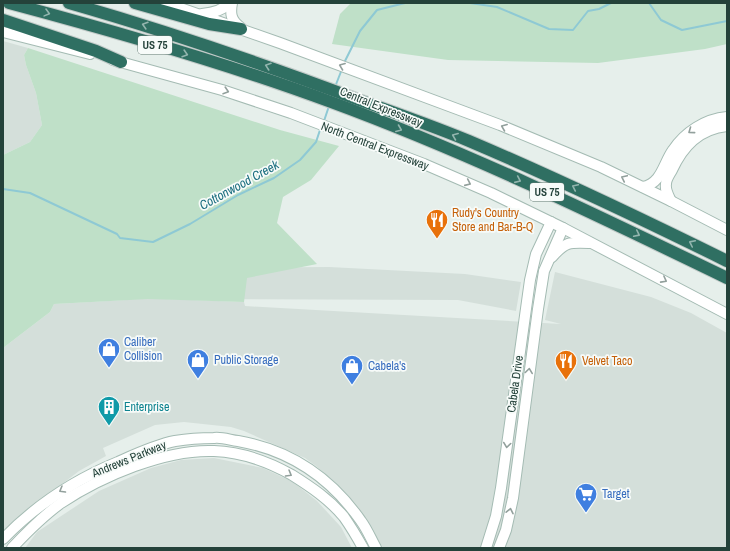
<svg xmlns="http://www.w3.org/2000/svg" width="730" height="551" font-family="'Archivo Narrow',sans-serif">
<rect width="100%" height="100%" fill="#e6efeb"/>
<g fill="#d4dfda">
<polygon points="3,41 28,48 24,55 26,65 36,93 42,125 30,142 3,155"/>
<polygon points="329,267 465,274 521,282 516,311 458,300 166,299 244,302 245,306 561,324 545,320 555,272 651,297 691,313 727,333 727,548 383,548 366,520 341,489 316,466 305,458 244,431 231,427 184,422 155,425 103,448 106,456 79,471 17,519 3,535 3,348 50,312 54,304 126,300 3,269"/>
<polygon points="214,458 263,468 293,482 317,501 341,527 352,548 25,548 37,532 99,491 151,468 181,460"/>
</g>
<g fill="#bfe0c8">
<polygon points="351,3 727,3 727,44 705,49 598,63 448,60 332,44 340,14"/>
<polygon points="28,48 280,130 339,146 311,180 283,197 277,223 317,264 247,278 244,302 148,299 54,304 50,312 3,348 3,155 30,142 42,125 36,93 26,65 24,55"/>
</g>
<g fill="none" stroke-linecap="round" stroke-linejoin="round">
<g stroke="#8ec9d4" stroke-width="2">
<polyline points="470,3 497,7 549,29 573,30 588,11 599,9 611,3"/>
<polyline points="649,3 661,20 682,30 727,21"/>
<polyline points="344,63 360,31 377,10 405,3"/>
<polyline points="335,87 342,69"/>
<polyline points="324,121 329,106"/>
<polyline points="3,189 30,193 117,234 120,238 153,242 190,224 238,195 274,178 300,160 316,142 321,127"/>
</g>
<g stroke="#a4bbb3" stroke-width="12">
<g id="secondary">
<polyline points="166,3 280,43 500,125 601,167 671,201 727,230"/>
<path d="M232 3C230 14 231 20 240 27"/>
<path d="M202 14C211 13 223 11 229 3"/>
<polyline points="3,32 90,54"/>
<polyline points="113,60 222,90 291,113 424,164 491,193 563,228 727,314"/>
<path d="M643 187C662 183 663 164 673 150 685 132 705 119 727 117"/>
<path d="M671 201C668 195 665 190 666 184 666 179 670 174 672 170 683 146 699 129 727 126"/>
<path d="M552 257C565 242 569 242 589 243"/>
<path d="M3 539C36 505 74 480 118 462 136 454 155 445 175 441 187 439 201 438 214 438 222 437 230 440 238 441 290 450 331 478 361 521 367 529 371 539 376 548"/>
<path d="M12 548C27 532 43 516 61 503 102 476 165 449 214 451 241 452 269 462 292 475 311 487 329 499 344 517 351 527 357 537 363 548"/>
<polyline points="486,548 496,516 501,488 530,280 536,254 551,222"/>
<polyline points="499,548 506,530 513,498 538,309 544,271 563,228"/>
</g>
</g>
<g stroke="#c2cac8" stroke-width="14">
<g id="highway">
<path d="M9 3C118 32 226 63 331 102 467 152 597 215 727 278"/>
<path d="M69 3C167 31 263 64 359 100 396 113 433 126 469 141 556 178 642 219 727 261"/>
<polyline points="135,3 209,24 241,29"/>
<polyline points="3,20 96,51 121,62"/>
</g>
</g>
<use href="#secondary" stroke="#fff" stroke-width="10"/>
<use href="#highway" stroke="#2f6f62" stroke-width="12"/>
</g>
<defs><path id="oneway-chevron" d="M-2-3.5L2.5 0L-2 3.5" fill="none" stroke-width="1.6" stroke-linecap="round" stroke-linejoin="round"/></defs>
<g stroke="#93b5ae">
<use href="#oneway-chevron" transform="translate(47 13) rotate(15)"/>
<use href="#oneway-chevron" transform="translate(145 25) rotate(-163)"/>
<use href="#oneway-chevron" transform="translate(185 54) rotate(17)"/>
<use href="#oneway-chevron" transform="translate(268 66) rotate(-161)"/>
<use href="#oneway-chevron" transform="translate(399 129) rotate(22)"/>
<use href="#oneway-chevron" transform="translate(455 136) rotate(-158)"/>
<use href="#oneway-chevron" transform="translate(518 180) rotate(24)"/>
<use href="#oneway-chevron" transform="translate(575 187) rotate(-155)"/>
<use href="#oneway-chevron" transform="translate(637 234) rotate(26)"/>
<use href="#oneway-chevron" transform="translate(692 243) rotate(-154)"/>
</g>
<g stroke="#92a09c">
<use href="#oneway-chevron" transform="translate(342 66) rotate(-159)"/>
<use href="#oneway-chevron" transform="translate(226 91) rotate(18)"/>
<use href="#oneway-chevron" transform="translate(504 127) rotate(-158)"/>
<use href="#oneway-chevron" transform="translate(691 131) rotate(144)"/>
<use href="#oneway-chevron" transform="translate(624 178) rotate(-155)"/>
<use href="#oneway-chevron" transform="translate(468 183) rotate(24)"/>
<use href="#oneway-chevron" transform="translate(664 280) rotate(28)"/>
<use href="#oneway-chevron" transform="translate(529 371) rotate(-82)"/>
<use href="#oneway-chevron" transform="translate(507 445) rotate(98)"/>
<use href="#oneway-chevron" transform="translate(289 474) rotate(30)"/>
<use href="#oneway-chevron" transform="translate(62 490) rotate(150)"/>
<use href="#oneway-chevron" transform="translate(510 511) rotate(-78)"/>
</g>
<defs>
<g id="restaurant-pin" transform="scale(1.15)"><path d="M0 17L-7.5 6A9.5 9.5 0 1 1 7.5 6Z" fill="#e8710a" stroke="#f7fbf9"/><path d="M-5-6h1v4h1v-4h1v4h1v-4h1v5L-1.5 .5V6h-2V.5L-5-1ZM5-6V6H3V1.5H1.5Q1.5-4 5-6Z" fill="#fff"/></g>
<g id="shop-pin" transform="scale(1.15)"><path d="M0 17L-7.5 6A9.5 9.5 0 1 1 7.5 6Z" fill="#3f7fe0" stroke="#f7fbf9"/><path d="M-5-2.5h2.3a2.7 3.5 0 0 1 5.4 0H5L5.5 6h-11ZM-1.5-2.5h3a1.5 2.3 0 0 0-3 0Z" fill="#fff"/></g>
<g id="building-pin" transform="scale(1.15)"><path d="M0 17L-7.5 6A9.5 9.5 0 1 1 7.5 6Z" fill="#0f9aa8" stroke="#f7fbf9"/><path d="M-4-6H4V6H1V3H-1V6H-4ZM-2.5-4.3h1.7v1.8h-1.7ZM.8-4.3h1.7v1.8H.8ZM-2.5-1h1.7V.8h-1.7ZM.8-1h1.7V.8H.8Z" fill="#fff"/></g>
<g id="supermarket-pin" transform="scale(1.15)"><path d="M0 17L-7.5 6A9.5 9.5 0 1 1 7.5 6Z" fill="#3f7fe0" stroke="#f7fbf9"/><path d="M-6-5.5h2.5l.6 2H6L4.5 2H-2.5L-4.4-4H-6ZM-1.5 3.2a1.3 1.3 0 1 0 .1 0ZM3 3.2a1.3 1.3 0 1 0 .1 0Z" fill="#fff"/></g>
</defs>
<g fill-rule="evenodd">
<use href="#restaurant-pin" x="437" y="220"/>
<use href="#shop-pin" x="109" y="349"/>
<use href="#shop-pin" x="198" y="360"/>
<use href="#restaurant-pin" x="566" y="361"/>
<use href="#shop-pin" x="352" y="366"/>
<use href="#building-pin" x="109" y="407"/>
<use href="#supermarket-pin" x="586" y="494"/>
</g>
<g text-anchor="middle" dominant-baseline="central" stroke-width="3.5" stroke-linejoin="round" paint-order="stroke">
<g fill="#f7fbf9" stroke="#637a73" stroke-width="1">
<rect x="138" y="36" width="34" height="18" rx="3"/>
<rect x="530" y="183" width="34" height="18" rx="3"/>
</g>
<g font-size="11" font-weight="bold" fill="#24423a">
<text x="155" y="45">US 75</text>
<text x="547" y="192">US 75</text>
</g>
<g font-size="12" fill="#24423a" stroke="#f7fbf9">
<text transform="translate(381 107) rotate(22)">Central Expressway</text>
<text transform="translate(375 146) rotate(21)">North Central Expressway</text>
<text transform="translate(515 384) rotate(-82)">Cabela Drive</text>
<text transform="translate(129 459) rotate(-22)">Andrews Parkway</text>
</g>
<g font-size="12" fill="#c56008" stroke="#f7fbf9" text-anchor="start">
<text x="452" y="213">Rudy's Country<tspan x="452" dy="14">Store and Bar-B-Q</tspan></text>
<text x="582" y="361">Velvet Taco</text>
</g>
<g font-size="12" fill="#366cbe" stroke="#f7fbf9" text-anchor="start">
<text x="124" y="342">Caliber<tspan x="124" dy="14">Collision</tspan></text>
<text x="214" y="360">Public Storage</text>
<text x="368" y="366">Cabela's</text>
<text x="602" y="494">Target</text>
</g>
<g font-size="12" fill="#0d838f" stroke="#f7fbf9" text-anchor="start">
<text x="124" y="407">Enterprise</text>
</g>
<g font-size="13" font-style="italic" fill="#1c6f80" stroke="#f7fbf9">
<text transform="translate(239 185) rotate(-29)">Cottonwood Creek</text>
</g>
</g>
<rect width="730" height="551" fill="none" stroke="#24423a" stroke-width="8"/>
</svg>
